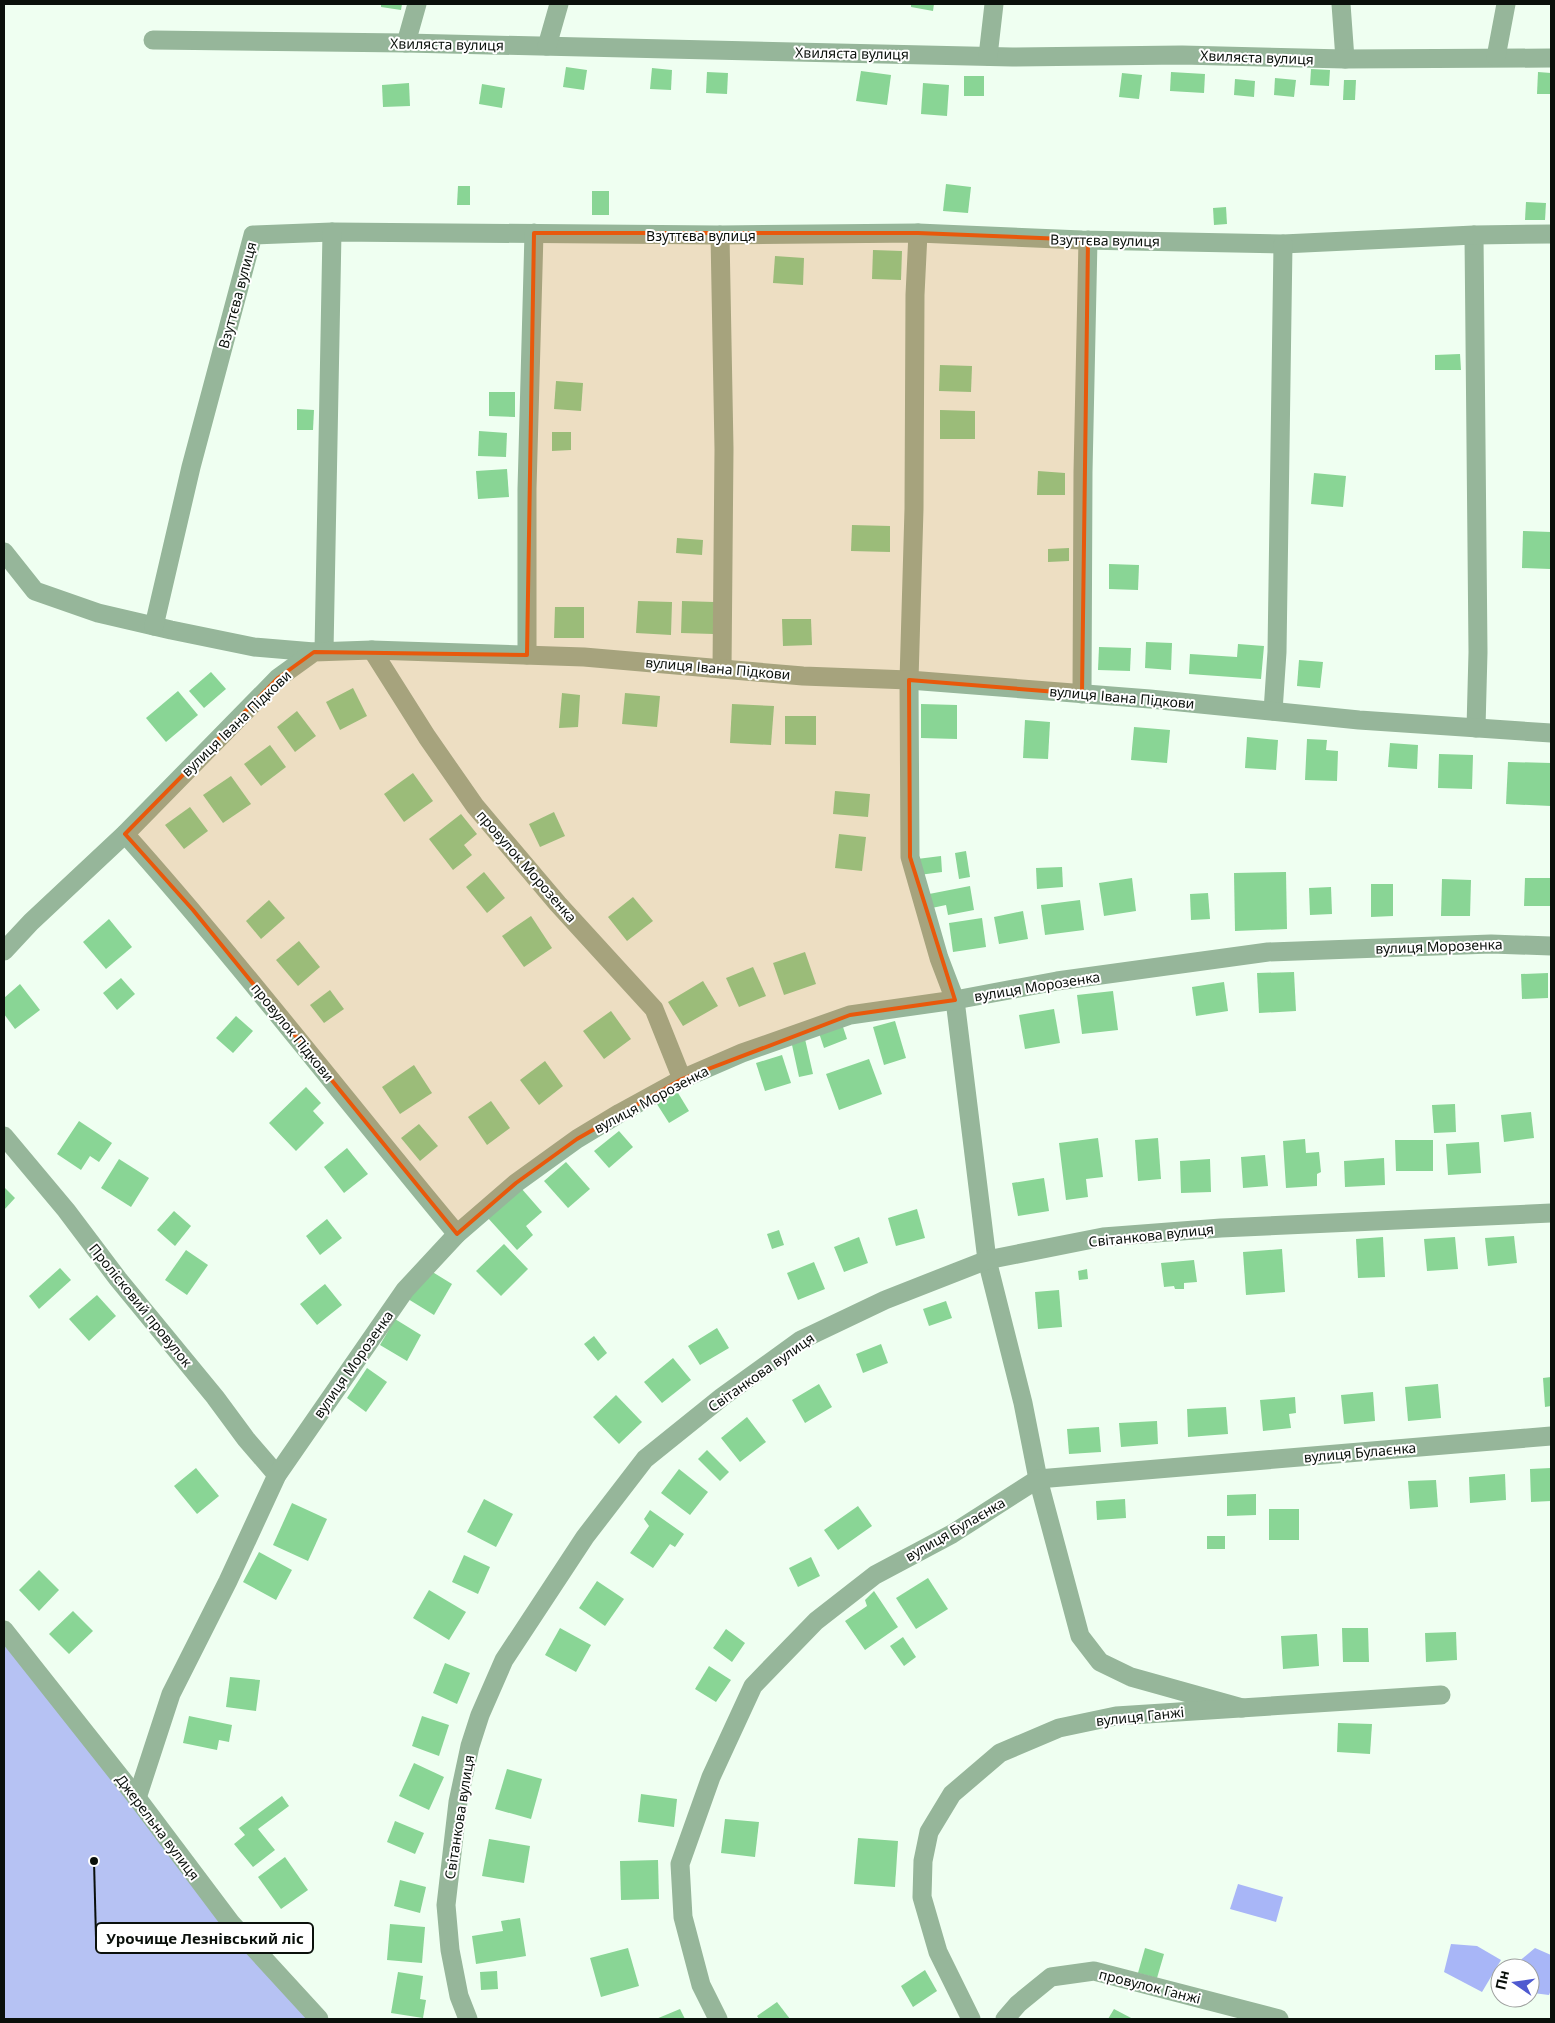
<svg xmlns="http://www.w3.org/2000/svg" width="1555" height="2023" font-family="'Noto Sans',sans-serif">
<rect width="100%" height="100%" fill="#effff1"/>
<polygon fill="#b6c2f3" points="4,1630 319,2019 4,2019"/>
<g fill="#a8b6f7">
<polygon points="1238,1884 1283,1897 1276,1922 1230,1909"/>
<polygon points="1451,1944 1477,1946 1501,1960 1482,1992 1444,1972"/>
<polygon points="1535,1948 1551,1955 1551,1990 1549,1995 1533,1993 1530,1991 1530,1968 1517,1968 1517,1963"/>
</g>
<g fill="#89d595">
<polygon points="381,4 402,4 401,10 381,7"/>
<polygon points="911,4 934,4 933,11 911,7"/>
<polygon points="566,67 587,70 584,90 563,87"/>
<polygon points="652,68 672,70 671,90 650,89"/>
<polygon points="1311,69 1330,70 1329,86 1310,85"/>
<polygon points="861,71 891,75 887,105 856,101"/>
<polygon points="707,72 728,73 727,94 706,93"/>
<polygon points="1171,72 1205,74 1204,93 1170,91"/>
<polygon points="1538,72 1551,73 1551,94 1537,94"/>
<polygon points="1122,73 1142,75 1139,99 1119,97"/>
<rect x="964" y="76" width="20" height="20"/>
<polygon points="1275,78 1296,80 1294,97 1274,95"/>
<polygon points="1235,79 1255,81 1254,97 1234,95"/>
<polygon points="1344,80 1356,80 1355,100 1343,100"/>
<polygon points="409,83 410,106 383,107 382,85"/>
<polygon points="923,83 949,85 947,116 921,114"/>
<polygon points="482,84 505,88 502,108 479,104"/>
<polygon points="946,184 971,187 968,213 943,211"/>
<polygon points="458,186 470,186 470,205 457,205"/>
<rect x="592" y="191" width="17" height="24"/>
<polygon points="1526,202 1546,203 1545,220 1525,220"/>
<polygon points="1226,207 1227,224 1214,225 1213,208"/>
<polygon points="873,250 902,251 901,280 872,279"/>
<polygon points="775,256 804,258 803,285 773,283"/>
<polygon points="1460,354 1461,370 1435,370 1435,355"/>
<polygon points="940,365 972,366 971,392 939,391"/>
<polygon points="556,381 583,383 581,411 554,409"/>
<polygon points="489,392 515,392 515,417 489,416"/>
<polygon points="297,409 314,410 313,430 297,430"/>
<polygon points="940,410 975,411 975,439 940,439"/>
<polygon points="479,431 507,433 506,457 478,456"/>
<polygon points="552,432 571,432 571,450 552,451"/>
<polygon points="507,469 509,497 478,499 476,471"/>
<polygon points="1038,471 1065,473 1065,495 1037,495"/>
<polygon points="1314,473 1346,476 1343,507 1311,504"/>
<polygon points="852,525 890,526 890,552 851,551"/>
<polygon points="1523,531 1551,532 1550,569 1522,568"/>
<polygon points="677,538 703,540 702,555 676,553"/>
<polygon points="1069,548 1069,561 1048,562 1048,549"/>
<polygon points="1109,564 1139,565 1138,590 1109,589"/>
<polygon points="638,601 672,602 671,635 636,633"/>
<polygon points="682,601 714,602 713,634 681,633"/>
<polygon points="555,607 584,607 584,638 554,638"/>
<polygon points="782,619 811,619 812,645 783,646"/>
<polygon points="1146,642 1172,643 1171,670 1145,668"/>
<polygon points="1238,644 1264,646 1261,679 1189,674 1190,654 1237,657"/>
<polygon points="1099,647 1131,648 1130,671 1098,670"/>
<polygon points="1299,660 1323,662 1320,688 1297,686"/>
<polygon points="211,672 226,689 204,708 189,691"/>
<polygon points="353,688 367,716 340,730 326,702"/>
<polygon points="178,691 198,715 166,742 146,718"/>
<polygon points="562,693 580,695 578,727 559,728"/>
<polygon points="625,693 660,696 657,727 622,724"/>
<polygon points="732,704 774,706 771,745 730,743"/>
<polygon points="921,704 957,705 957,739 921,738"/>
<polygon points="297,711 316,736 295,752 277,727"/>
<polygon points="785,716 816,716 816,745 785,744"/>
<polygon points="1025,720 1050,722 1048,759 1023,758"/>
<polygon points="1134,727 1170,730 1167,763 1131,760"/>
<polygon points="1247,737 1278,740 1276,770 1245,768"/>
<polygon points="1307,739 1327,740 1326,750 1338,751 1337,781 1305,780"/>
<polygon points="1390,743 1418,745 1417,769 1388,767"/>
<polygon points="270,745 286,767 261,786 244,764"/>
<polygon points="1439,754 1473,755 1472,789 1438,788"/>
<polygon points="1508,762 1551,763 1551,806 1506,804"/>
<polygon points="413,773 433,801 404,822 384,794"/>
<polygon points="231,776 251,804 223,823 203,795"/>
<polygon points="835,791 870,794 868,817 833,814"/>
<polygon points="190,807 208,831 184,849 165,825"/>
<polygon points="554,812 565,836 540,847 529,824"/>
<polygon points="461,814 477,834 464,845 472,855 453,870 429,839"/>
<polygon points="839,834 866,837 862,871 835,868"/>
<polygon points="966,851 970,877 959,879 955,853"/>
<polygon points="941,856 942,872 919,875 917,859"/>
<polygon points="1062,867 1063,887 1037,889 1036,868"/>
<polygon points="484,872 505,898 487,913 466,887"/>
<polygon points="1286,872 1287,929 1235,931 1234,873"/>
<polygon points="1132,878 1136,911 1104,916 1099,883"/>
<polygon points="1525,878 1551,878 1551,906 1524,906"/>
<polygon points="1442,879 1471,880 1470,916 1441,916"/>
<polygon points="1371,884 1393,884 1393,916 1371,917"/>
<polygon points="970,886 974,910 948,915 946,905 927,909 924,895"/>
<polygon points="1331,887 1332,914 1310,915 1309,888"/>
<polygon points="1208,893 1210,919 1191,920 1190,894"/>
<polygon points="633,897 653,921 627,941 608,917"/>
<polygon points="269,900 285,918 261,939 246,921"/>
<polygon points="1080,900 1084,930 1045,935 1041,905"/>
<polygon points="1023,911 1028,939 999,944 994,917"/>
<polygon points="531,916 552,948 524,967 502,936"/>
<polygon points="982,918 986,947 953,952 949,923"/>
<polygon points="109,919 132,947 106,969 83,942"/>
<polygon points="299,941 320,967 298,986 276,960"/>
<polygon points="805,952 816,984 784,995 773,963"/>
<polygon points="753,967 766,996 739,1007 726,978"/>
<polygon points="1294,972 1296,1011 1259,1013 1257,973"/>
<polygon points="1548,973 1548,998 1522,999 1521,974"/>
<polygon points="121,978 135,994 117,1010 103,993"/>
<polygon points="703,981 718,1006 683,1026 668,1002"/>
<polygon points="1224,982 1228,1011 1196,1016 1192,987"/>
<polygon points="20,984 40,1010 15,1029 4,1014 4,998"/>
<polygon points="330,990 344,1009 324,1023 310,1005"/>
<polygon points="1113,991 1118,1030 1082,1034 1077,995"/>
<polygon points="1054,1009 1060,1043 1025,1049 1019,1015"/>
<polygon points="611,1011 631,1039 604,1059 583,1031"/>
<polygon points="236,1016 253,1031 233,1053 216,1038"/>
<polygon points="895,1021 906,1058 884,1065 873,1027"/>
<polygon points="842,1024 847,1039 824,1048 819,1033"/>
<polygon points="805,1039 813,1074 799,1077 792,1045"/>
<polygon points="782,1055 791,1083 765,1091 756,1063"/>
<polygon points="869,1059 882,1094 839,1110 826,1074"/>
<polygon points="545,1061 563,1086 539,1105 520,1080"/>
<polygon points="414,1065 432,1093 400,1114 382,1087"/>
<polygon points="306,1087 321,1103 313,1111 324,1123 296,1151 269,1123"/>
<polygon points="675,1088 689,1111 669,1123 655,1101"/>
<polygon points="491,1101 510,1128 487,1145 468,1117"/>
<polygon points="1455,1104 1456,1132 1434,1133 1432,1105"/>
<polygon points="1531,1112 1534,1138 1504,1142 1501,1115"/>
<polygon points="79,1121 112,1143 99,1162 90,1156 81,1170 57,1154"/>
<polygon points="419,1124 438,1146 420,1161 401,1138"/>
<polygon points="619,1131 633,1147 609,1168 594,1151"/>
<polygon points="1098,1138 1103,1177 1086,1179 1088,1197 1066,1200 1059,1143"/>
<polygon points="1158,1138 1161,1179 1138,1181 1135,1140"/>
<polygon points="1305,1139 1306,1153 1319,1152 1321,1172 1317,1174 1317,1186 1286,1188 1283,1141"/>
<polygon points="1395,1140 1433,1140 1433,1171 1396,1171"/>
<polygon points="1479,1142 1481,1173 1448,1175 1446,1144"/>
<polygon points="347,1148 368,1174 344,1193 324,1167"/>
<polygon points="1265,1155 1268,1186 1243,1188 1241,1157"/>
<polygon points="1384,1158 1385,1185 1345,1187 1344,1161"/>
<polygon points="119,1159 149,1178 131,1207 101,1188"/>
<polygon points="1210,1159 1211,1192 1181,1193 1180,1161"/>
<polygon points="566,1162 590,1189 568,1208 544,1181"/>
<polygon points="1044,1178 1049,1211 1018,1216 1012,1183"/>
<polygon points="4,1187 15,1198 4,1210"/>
<polygon points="521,1188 542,1212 526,1226 533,1235 517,1250 487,1217"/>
<polygon points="917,1209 925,1238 896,1246 888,1218"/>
<polygon points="174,1211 191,1226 175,1246 157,1230"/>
<polygon points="327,1219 342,1238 320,1255 306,1236"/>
<polygon points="779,1230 784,1245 772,1249 767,1234"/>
<polygon points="1514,1236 1517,1263 1488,1266 1485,1238"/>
<polygon points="859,1237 868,1263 844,1272 834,1247"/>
<polygon points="1383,1237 1385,1277 1358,1278 1356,1239"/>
<polygon points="1455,1237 1458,1269 1427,1271 1424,1239"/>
<polygon points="504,1244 528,1269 501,1296 476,1271"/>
<polygon points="1282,1249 1285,1292 1246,1295 1243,1252"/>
<polygon points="186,1250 208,1265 187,1295 165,1280"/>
<polygon points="1194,1260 1197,1282 1184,1283 1184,1289 1175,1289 1174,1286 1164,1287 1161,1263"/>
<polygon points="814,1262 825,1289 798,1300 787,1273"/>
<polygon points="60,1268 71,1280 39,1309 29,1296"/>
<polygon points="426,1268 452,1284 434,1315 408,1299"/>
<polygon points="1087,1269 1088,1279 1079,1280 1078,1271"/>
<polygon points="325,1284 342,1305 317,1325 300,1304"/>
<polygon points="1059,1290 1062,1327 1038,1329 1035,1292"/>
<polygon points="97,1295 116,1316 89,1341 69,1319"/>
<polygon points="946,1301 952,1318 929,1326 923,1309"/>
<polygon points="395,1319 421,1335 407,1361 380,1345"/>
<polygon points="717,1328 729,1348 700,1365 688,1346"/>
<polygon points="594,1336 607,1353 598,1361 584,1344"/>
<polygon points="881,1344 888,1363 863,1373 856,1354"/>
<polygon points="673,1358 691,1380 662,1403 644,1382"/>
<polygon points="367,1368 387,1382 366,1412 347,1398"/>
<polygon points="1551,1377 1551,1406 1545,1407 1543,1378"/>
<polygon points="819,1384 832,1407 805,1423 792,1400"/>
<polygon points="1438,1384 1441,1418 1408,1421 1405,1387"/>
<polygon points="1373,1392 1375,1421 1344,1424 1341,1395"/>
<polygon points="616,1395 642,1422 619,1444 593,1417"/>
<polygon points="1295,1397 1296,1413 1289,1414 1291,1428 1263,1431 1260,1400"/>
<polygon points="1226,1407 1228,1434 1188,1437 1187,1409"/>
<polygon points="747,1417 766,1442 740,1462 721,1438"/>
<polygon points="1157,1421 1158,1444 1121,1447 1119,1423"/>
<polygon points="1099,1427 1101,1452 1069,1454 1067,1429"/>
<polygon points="707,1450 729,1472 720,1481 698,1459"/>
<polygon points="196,1468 219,1496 197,1514 174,1486"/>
<polygon points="1551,1468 1551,1501 1531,1502 1530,1469"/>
<polygon points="679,1469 708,1492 690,1515 661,1493"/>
<polygon points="1505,1474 1506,1500 1470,1503 1469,1477"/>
<polygon points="1436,1480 1438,1507 1410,1509 1408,1481"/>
<polygon points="1256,1494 1256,1515 1227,1516 1227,1495"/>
<polygon points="484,1499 513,1514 496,1547 467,1532"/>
<polygon points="1125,1499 1126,1518 1097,1520 1096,1501"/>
<polygon points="292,1503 327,1519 308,1561 273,1545"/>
<polygon points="858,1506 872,1526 838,1550 824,1530"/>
<rect x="1269" y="1509" width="30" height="31"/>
<polygon points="650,1510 684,1534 675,1547 670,1544 653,1568 630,1553 649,1526 644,1519"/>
<rect x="1207" y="1536" width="18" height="13"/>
<polygon points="259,1552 292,1570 276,1600 243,1582"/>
<polygon points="464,1555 490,1567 478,1594 452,1582"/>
<polygon points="811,1557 820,1576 798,1587 789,1568"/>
<polygon points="39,1570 59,1590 39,1611 19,1590"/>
<polygon points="928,1578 948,1609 916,1629 896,1598"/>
<polygon points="597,1581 624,1599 605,1626 579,1608"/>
<polygon points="429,1590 466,1612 449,1640 413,1618"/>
<polygon points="874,1591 898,1627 865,1650 845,1621 867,1606 865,1600"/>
<polygon points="73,1611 93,1631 69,1654 49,1634"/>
<polygon points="560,1628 591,1645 576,1672 545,1655"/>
<polygon points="1342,1628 1368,1628 1369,1662 1343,1662"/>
<polygon points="726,1629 745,1643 732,1662 713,1648"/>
<polygon points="1456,1632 1457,1660 1426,1662 1425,1633"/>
<polygon points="1317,1634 1319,1666 1283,1669 1281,1636"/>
<polygon points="903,1637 916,1657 904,1666 890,1646"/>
<polygon points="445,1663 470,1673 457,1704 433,1693"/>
<polygon points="709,1666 731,1680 716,1702 695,1689"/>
<polygon points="230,1677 260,1680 256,1711 226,1707"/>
<polygon points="189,1716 232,1725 229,1742 219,1740 217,1750 183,1743"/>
<polygon points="422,1716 449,1725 439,1756 412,1746"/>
<polygon points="1338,1723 1372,1724 1370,1754 1337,1752"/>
<polygon points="414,1763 444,1777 429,1810 399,1796"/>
<polygon points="507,1769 542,1779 531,1819 495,1809"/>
<polygon points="641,1794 677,1799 674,1827 638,1822"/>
<polygon points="282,1796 289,1806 258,1829 275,1850 253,1867 234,1844 245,1835 239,1828"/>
<polygon points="725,1819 759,1822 755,1857 721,1853"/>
<polygon points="395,1821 424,1833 415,1854 387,1842"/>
<polygon points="858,1838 898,1841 895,1887 854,1884"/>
<polygon points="489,1839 530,1846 524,1883 482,1876"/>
<polygon points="285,1857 308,1890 281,1909 258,1877"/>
<polygon points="658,1860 659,1899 621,1900 620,1861"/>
<polygon points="400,1880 426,1887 420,1913 394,1906"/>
<polygon points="520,1918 526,1956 476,1964 472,1936 503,1931 501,1921"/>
<polygon points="390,1924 425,1927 422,1963 387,1960"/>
<polygon points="628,1948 639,1986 601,1997 590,1958"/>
<polygon points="1145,1948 1164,1954 1157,1978 1138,1973"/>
<polygon points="925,1970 937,1991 913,2007 901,1986"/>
<polygon points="497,1971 498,1989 481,1990 480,1972"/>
<polygon points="398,1972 423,1976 420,1999 426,2000 423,2018 391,2013"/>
<polygon points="777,2002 790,2019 759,2019 757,2016"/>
<polygon points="680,2009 685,2019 656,2019"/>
<polygon points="1114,2009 1133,2019 1108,2019"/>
</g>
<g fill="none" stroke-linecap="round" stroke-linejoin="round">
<g stroke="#96b69a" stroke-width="19">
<polyline points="1341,4 1345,59"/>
<polyline points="153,40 406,43 1012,57 1182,55 1345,59 1551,58"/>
<polyline points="406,43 417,4"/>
<polyline points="547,46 559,4"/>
<polyline points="988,56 994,4"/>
<polyline points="1496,57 1506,4"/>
<polyline points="918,233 915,295 914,509 909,680 910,857 939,958 955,1000 987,1260 1023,1403 1038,1479 1080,1636 1100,1662 1131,1677 1242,1708"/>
<polyline points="720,235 724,449 722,669"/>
<polyline points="1474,235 1478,652 1476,728"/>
<polyline points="4,552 35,591 98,613 171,630 254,647 314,652"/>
<polyline points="154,626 191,467 253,235 332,232 720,235 918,233 1082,240 1283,244 1474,235 1551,234"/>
<polyline points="372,650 427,737 475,806 558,904 654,1009 682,1079"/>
<polyline points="324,651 332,232"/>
<polyline points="527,655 527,489 534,233"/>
<polyline points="1082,694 1083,472 1088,240"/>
<polyline points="1273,711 1277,652 1283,244"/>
<path d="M125 834C240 963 346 1101 457 1234"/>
<polyline points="4,951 31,922 125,834 278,678 314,652 372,650 584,657 803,676 909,680 1150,699 1359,720 1551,733"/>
<polyline points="4,1136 66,1210 118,1279 215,1397 246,1439 277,1475"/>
<polyline points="4,1630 137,1798 231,1923 319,2019"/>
<polyline points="137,1798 171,1694 228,1581 277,1475 405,1290 457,1234 516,1183 577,1139 620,1113 682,1079 742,1053 850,1015 955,1000 1057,981 1268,952 1491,944 1551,946"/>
<polyline points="468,2019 459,1996 450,1950 446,1905 458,1802 470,1746 480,1715 504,1660 585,1537 645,1459 722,1397 801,1340 885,1300 987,1260 1103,1237 1221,1228 1551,1213"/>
<polyline points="718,2019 701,1985 683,1917 680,1864 711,1777 753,1686 816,1621 875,1575 952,1534 1038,1479 1551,1436"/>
<polyline points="971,2019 938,1952 922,1897 923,1861 929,1832 952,1794 1000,1753 1059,1728 1116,1716 1441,1695"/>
<polyline points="1005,2019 1018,2004 1051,1977 1094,1971 1279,2019"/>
</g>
</g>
<path fill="#e8590c" fill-opacity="0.2" stroke="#e8590c" stroke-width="4" stroke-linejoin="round" d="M534 233H918L1088 240 1082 694 909 680 910 857 955 1000 850 1015 682 1079 577 1139 516 1183 457 1234 193 910 125 834 278 678 314 652 527 655Z"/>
<g text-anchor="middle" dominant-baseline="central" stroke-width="4" stroke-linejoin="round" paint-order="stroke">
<g font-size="14" fill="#0a100b" stroke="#fff">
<text transform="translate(447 44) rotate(1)">Хвиляста вулиця</text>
<text transform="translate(852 53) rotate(1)">Хвиляста вулиця</text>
<text transform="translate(1257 57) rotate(2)">Хвиляста вулиця</text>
<text x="701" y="235">Взуттєва вулиця</text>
<text transform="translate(1105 240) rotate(1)">Взуттєва вулиця</text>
<text transform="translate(237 295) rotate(-75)">Взуттєва вулиця</text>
<text transform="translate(718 668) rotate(5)">вулиця Івана Підкови</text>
<text transform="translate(1122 697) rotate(5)">вулиця Івана Підкови</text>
<text transform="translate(236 723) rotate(-44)">вулиця Івана Підкови</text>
<text transform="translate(527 866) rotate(49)">провулок Морозенка</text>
<text transform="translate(1439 946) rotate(-2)">вулиця Морозенка</text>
<text transform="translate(1037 986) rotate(-9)">вулиця Морозенка</text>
<text transform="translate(293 1032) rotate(51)">провулок Підкови</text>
<text transform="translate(651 1099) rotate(-28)">вулиця Морозенка</text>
<text transform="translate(1151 1235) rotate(-6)">Світанкова вулиця</text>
<text transform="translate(141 1305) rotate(51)">Пролісковий провулок</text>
<text transform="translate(353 1364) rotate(-55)">вулиця Морозенка</text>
<text transform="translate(761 1372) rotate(-35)">Світанкова вулиця</text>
<text transform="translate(1360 1452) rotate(-5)">вулиця Булаєнка</text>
<text transform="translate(955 1529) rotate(-30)">вулиця Булаєнка</text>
<text transform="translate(1140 1716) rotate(-6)">вулиця Ганжі</text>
<text transform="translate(459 1817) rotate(-81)">Світанкова вулиця</text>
<text transform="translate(158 1827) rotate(53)">Джерельна вулиця</text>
<text transform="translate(1150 1986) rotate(14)">провулок Ганжі</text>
</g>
</g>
<path fill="none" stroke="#0a100b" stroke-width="2" d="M94 1861L96 1938"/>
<circle fill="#0a100b" stroke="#fff" stroke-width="2" cx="94" cy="1861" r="5"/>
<rect fill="#fff" stroke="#0a100b" stroke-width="2" x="96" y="1923" width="217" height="30" rx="5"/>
<g font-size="15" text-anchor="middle" font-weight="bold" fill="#0a100b">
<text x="205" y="1944">Урочище Лезнівський ліс</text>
</g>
<rect width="1555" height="2023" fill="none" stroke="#0a100b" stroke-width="10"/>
<g transform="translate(1515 1983) rotate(283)"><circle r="24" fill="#ffffff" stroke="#9d9f9d"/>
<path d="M0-4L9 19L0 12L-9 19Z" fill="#4f5ad0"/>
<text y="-8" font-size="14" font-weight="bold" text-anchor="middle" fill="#0a100b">Пн</text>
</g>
</svg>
